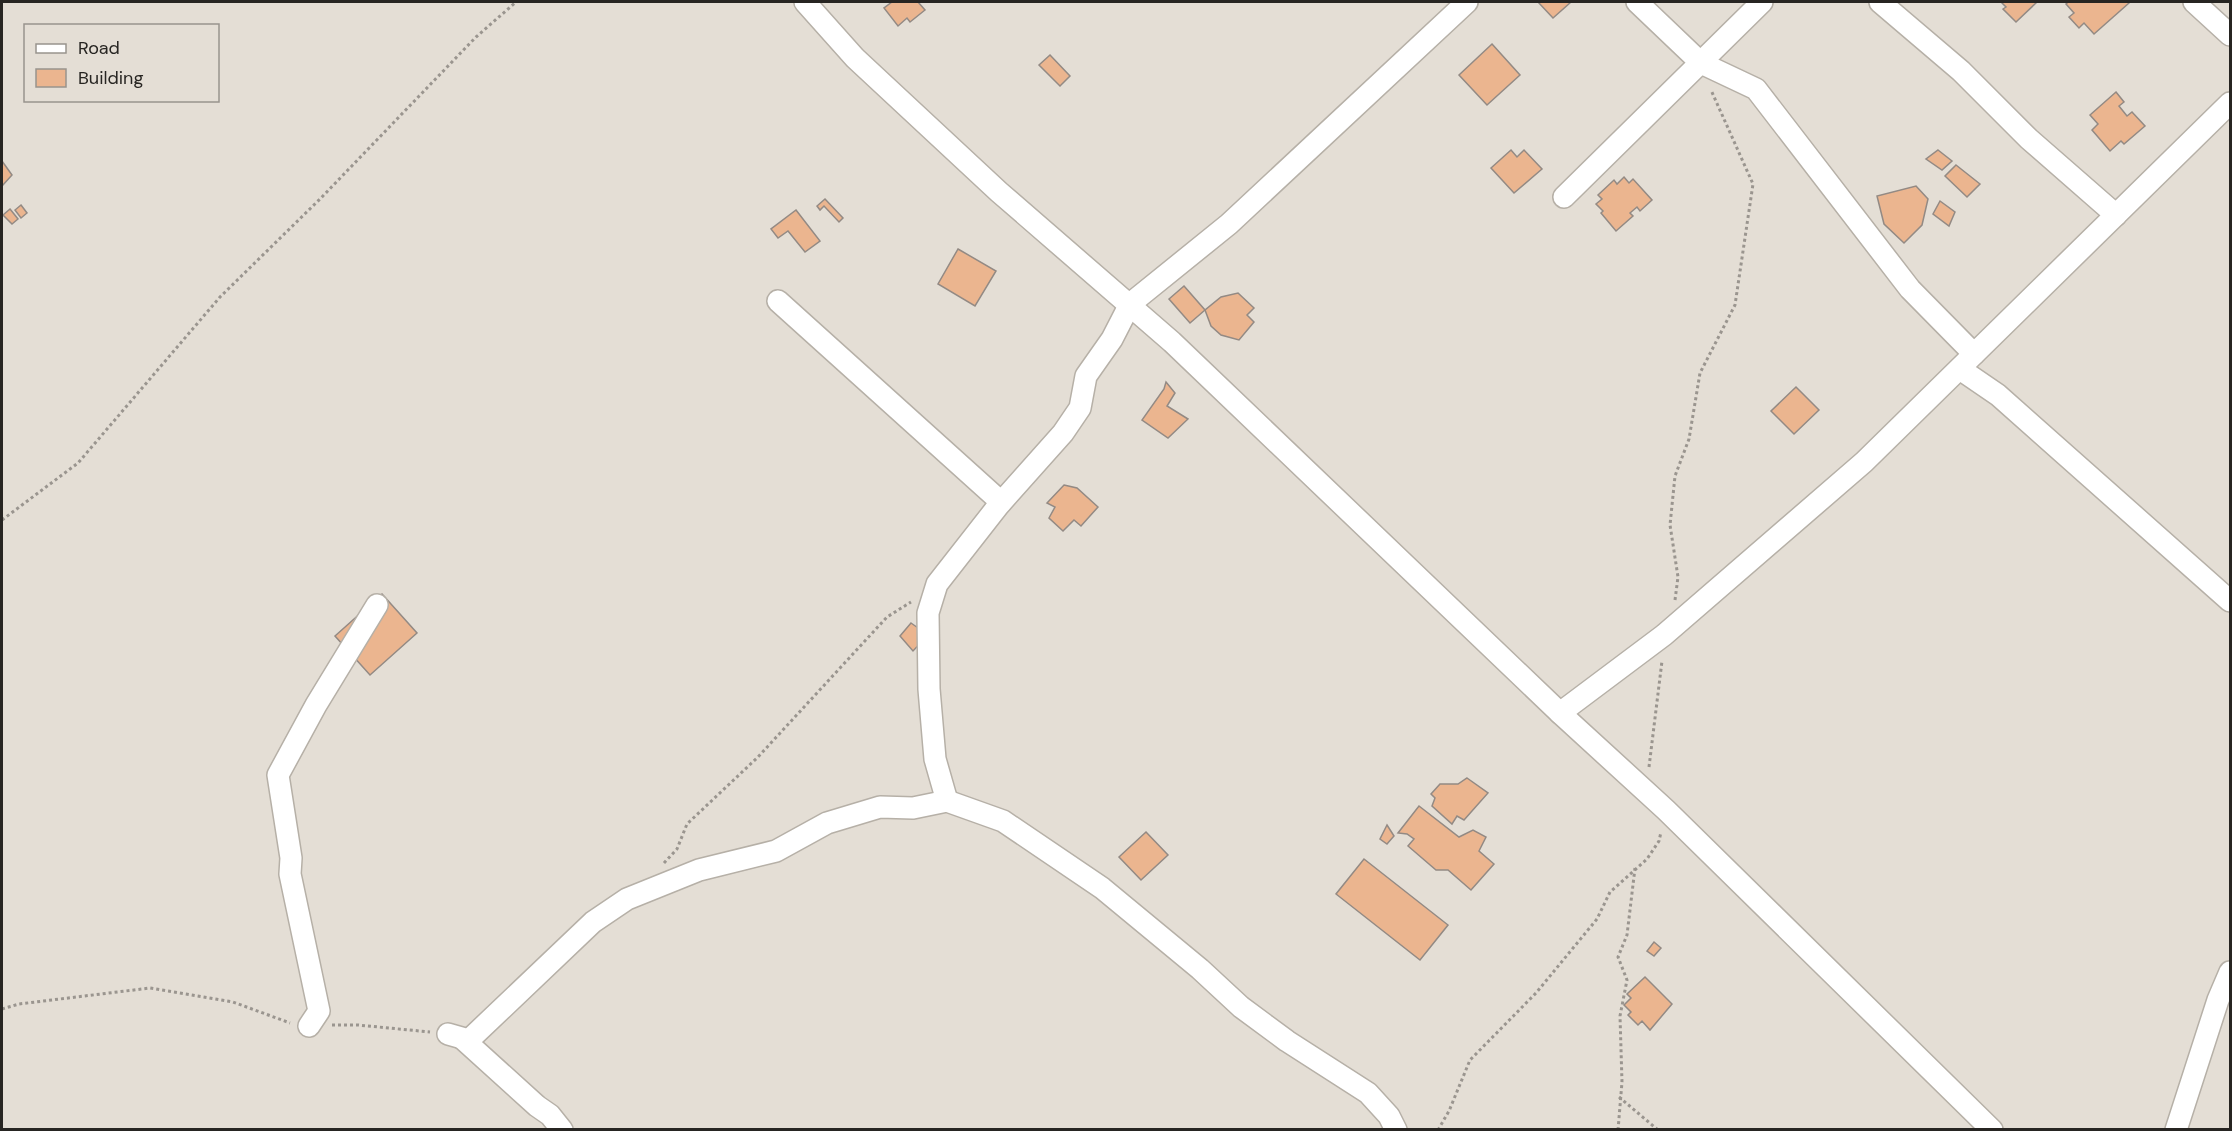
<svg xmlns="http://www.w3.org/2000/svg" width="2232" height="1131" font-family="'DM Sans',sans-serif">
<rect width="100%" height="100%" fill="#e4ded5"/>
<g fill="#ebb58f" stroke="#938a84" stroke-width="1.5">
<polygon points="892,2 918,2 925,10 910,22 907,18 898,26 884,8"/>
<polygon points="1538,2 1571,2 1553,18"/>
<polygon points="2001,2 2037,2 2016,22 2003,9 2006,7"/>
<polygon points="2068,2 2128,2 2129,3 2094,34 2084,23 2079,28 2069,17 2074,13 2066,4"/>
<polygon points="1492,44 1520,75 1487,105 1459,75"/>
<polygon points="1050,55 1070,76 1060,86 1039,65"/>
<polygon points="2116,92 2124,102 2119,106 2127,116 2132,112 2145,126 2124,144 2121,141 2110,151 2092,130 2098,124 2090,115"/>
<polygon points="1511,150 1517,157 1524,150 1542,169 1514,193 1491,168"/>
<polygon points="1938,150 1952,161 1942,170 1926,159"/>
<polygon points="2,161 12,175 2,186"/>
<polygon points="1956,165 1980,184 1967,197 1945,176"/>
<polygon points="1624,177 1629,183 1633,179 1652,200 1640,211 1637,207 1630,213 1633,216 1616,231 1601,213 1603,211 1596,204 1602,199 1598,195 1614,180 1617,184"/>
<polygon points="1916,186 1928,199 1922,225 1904,243 1884,224 1877,196"/>
<polygon points="825,199 843,218 839,222 824,206 820,210 817,206"/>
<polygon points="1940,201 1955,212 1949,226 1933,214"/>
<polygon points="21,205 27,213 21,218 15,210"/>
<polygon points="10,209 18,219 12,224 3,215"/>
<polygon points="796,210 820,241 805,252 788,231 778,238 771,229"/>
<polygon points="958,249 996,271 975,306 938,284"/>
<polygon points="1184,286 1205,310 1190,323 1169,299"/>
<polygon points="1238,293 1254,308 1247,315 1254,322 1239,340 1221,335 1211,326 1205,310 1221,297"/>
<polygon points="1166,382 1175,393 1167,406 1188,419 1168,438 1142,420 1164,389"/>
<polygon points="1796,387 1819,410 1794,434 1771,411"/>
<polygon points="1064,485 1077,488 1098,507 1081,526 1074,520 1063,531 1049,518 1055,507 1047,503"/>
<polygon points="382,594 417,633 370,675 335,636"/>
<polygon points="911,623 928,635 913,651 900,636"/>
<polygon points="1467,778 1488,793 1464,820 1457,816 1452,824 1432,806 1435,798 1431,794 1440,784 1458,784"/>
<polygon points="1419,806 1459,837 1473,830 1486,837 1479,851 1494,864 1471,890 1448,870 1436,870 1408,846 1414,839 1407,834 1398,833"/>
<polygon points="1387,825 1394,836 1387,844 1380,839"/>
<polygon points="1146,832 1168,855 1141,880 1119,857"/>
<polygon points="1364,859 1448,925 1420,960 1336,894"/>
<polygon points="1654,942 1661,948 1654,956 1647,951"/>
<polygon points="1645,977 1672,1004 1650,1030 1642,1021 1638,1025 1628,1015 1631,1012 1624,1005 1631,998 1627,994"/>
</g>
<g fill="none" stroke-linecap="round" stroke-linejoin="round">
<g stroke="#b6b0a7" stroke-width="24">
<g id="minor">
<polyline points="805,2 855,58 999,192 1172,342 1560,713 1666,810 1992,1130"/>
<polyline points="1637,2 1701,63 1756,89 1910,289 1974,354"/>
<polyline points="1880,2 1961,71 2029,139 2116,215"/>
<polyline points="2194,2 2230,35"/>
<polyline points="1564,197 1762,2"/>
<polyline points="778,301 1001,502"/>
<polyline points="1960,369 1998,395 2230,601"/>
<polyline points="1560,713 1664,635 1864,462 2230,103"/>
<polyline points="947,801 935,759 929,689 928,613 937,584 998,506 1063,433 1080,408 1086,376 1112,339 1130,304 1229,224 1467,2"/>
<polyline points="309,1026 319,1011 290,874 291,858 278,775 316,705 377,605"/>
<polyline points="448,1034 469,1040 593,922 627,899 699,870 776,851 827,823 880,807 913,808 947,801 1003,821 1102,888 1200,969 1241,1007 1287,1041 1368,1093 1389,1116 1396,1130"/>
<polyline points="463,1039 537,1106 550,1115 562,1130"/>
<polyline points="2176,1130 2218,1000 2230,972"/>
</g>
</g>
<g stroke="#9a958f" stroke-width="3" stroke-dasharray="3 3" stroke-linecap="butt">
<polyline points="2,520 78,463 220,297 320,199 476,37 516,2"/>
<polyline points="1675,600 1678,577 1670,525 1675,476 1689,439 1700,373 1735,305 1753,184 1711,90"/>
<polyline points="1649,767 1662,661"/>
<polyline points="664,863 677,849 687,824 758,757 887,617 911,602"/>
<polyline points="2,1009 19,1004 150,988 233,1002 290,1023"/>
<polyline points="332,1025 358,1025 430,1032"/>
<polyline points="1619,1097 1658,1130"/>
<polyline points="1438,1130 1449,1111 1470,1060 1536,993 1597,919 1610,892 1647,859 1659,841 1661,832"/>
<polyline points="1618,1130 1622,1082 1620,1016 1627,980 1618,957 1627,935 1635,868"/>
</g>
<use href="#minor" stroke="#fff" stroke-width="21"/>
</g>
<rect width="2232" height="1131" fill="none" stroke="#272522" stroke-width="6"/>
<rect x="24" y="24" width="195" height="78" fill="#e4ded5" stroke="#98948d" stroke-width="1.5"/>
<rect x="36" y="44" width="30" height="9" fill="#ffffff" stroke="#98948d" stroke-width="1.5"/>
<text x="78" y="54" font-size="18" fill="#272522">Road</text>
<rect x="36" y="69" width="30" height="18" fill="#ebb58f" stroke="#98948d" stroke-width="1.5"/>
<text x="78" y="84" font-size="18" fill="#272522">Building</text>
</svg>
